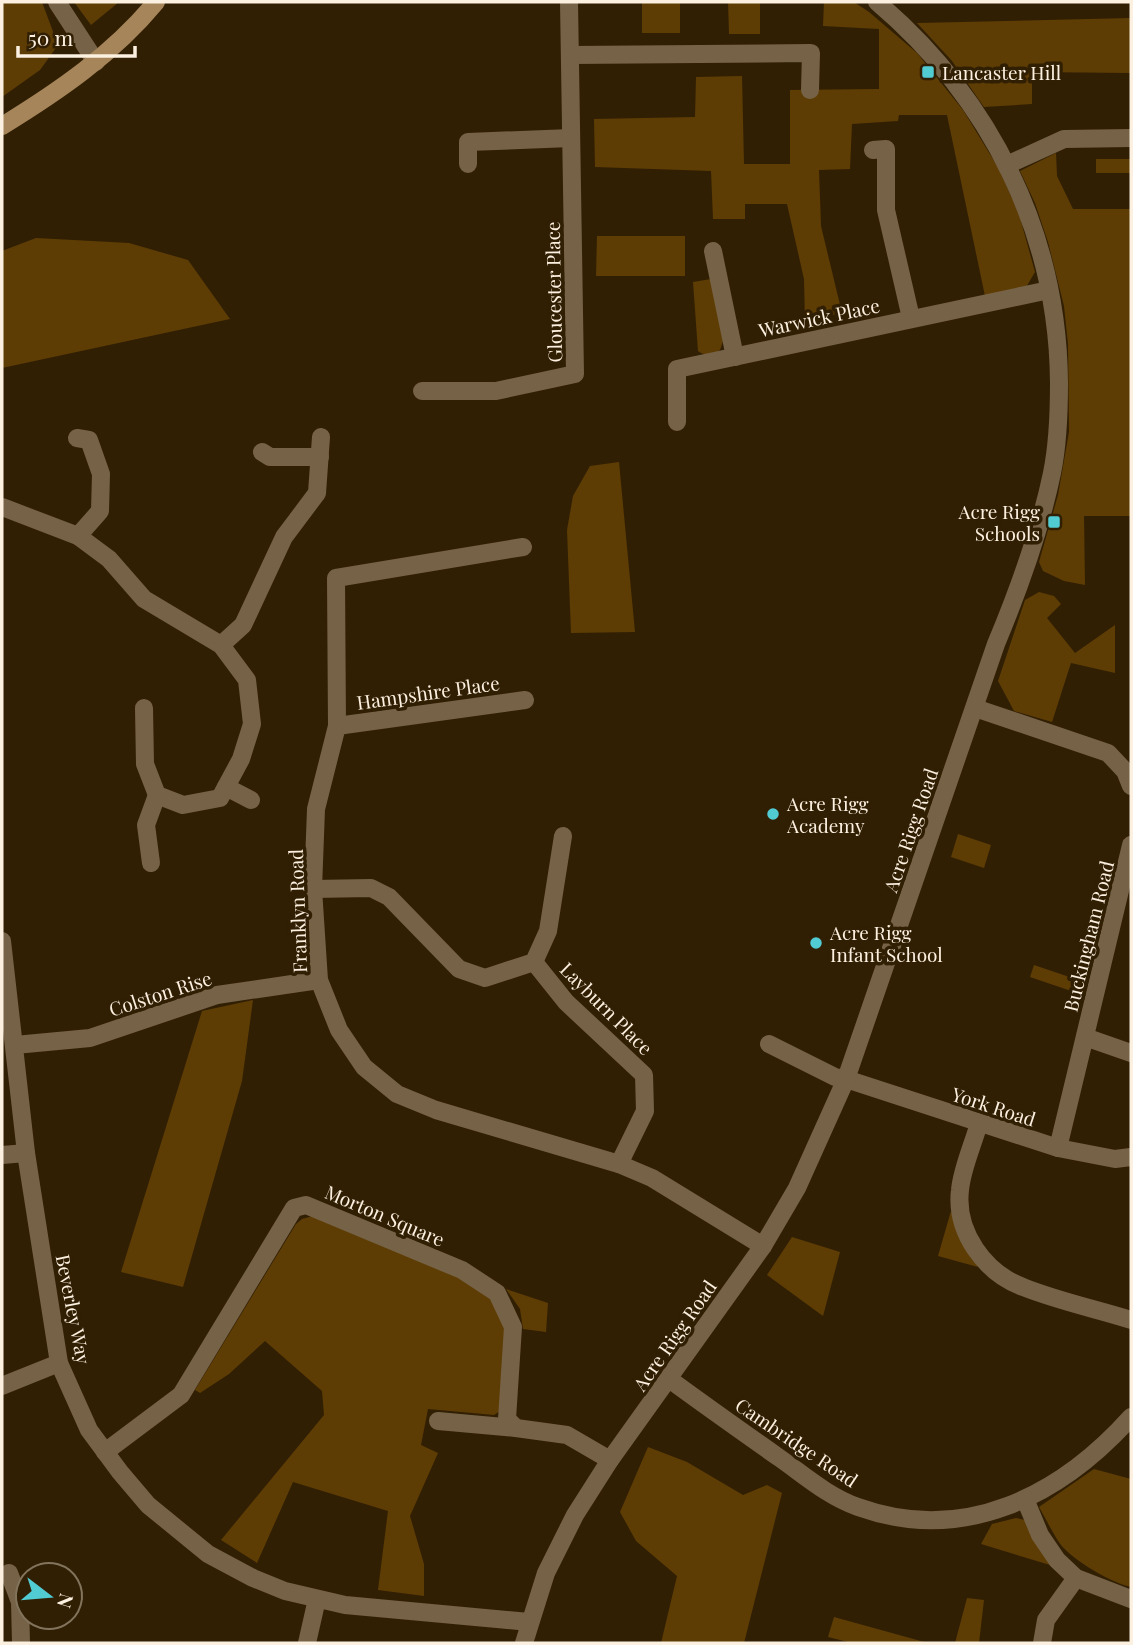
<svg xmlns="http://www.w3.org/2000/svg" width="1133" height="1645" font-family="'Playfair Display',serif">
<rect width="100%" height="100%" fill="#311f04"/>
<g fill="#5e3d05">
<polygon points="2,2 42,2 58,45 40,70 2,97"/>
<polygon points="74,2 119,2 91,25"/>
<rect x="642" y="2" width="38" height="31"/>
<polygon points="728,2 760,2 760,34 729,34"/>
<polygon points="824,2 854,2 869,12 917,53 963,110 999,169 1019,214 1035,272 1025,289 985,296 947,115 899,115 898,121 852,124 850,169 819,170 821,226 842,313 805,321 804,279 787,204 745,204 745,219 713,219 711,171 595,167 594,119 695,117 696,77 742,76 744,164 790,164 790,90 879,89 879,29 823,26"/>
<polygon points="1131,18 1131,73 1032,72 1032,104 984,107 952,61 917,23"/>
<polygon points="1056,153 1057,176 1073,209 1131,209 1131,516 1084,516 1085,585 1064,581 1043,571 1039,562 1058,495 1069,432 1068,344 1064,306 1048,242 1035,203 1020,171"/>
<rect x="1096" y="159" width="35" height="14"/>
<polygon points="597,236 685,236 685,276 596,276"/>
<polygon points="36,238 129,243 188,260 230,319 2,368 2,251"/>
<path d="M711 279 723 341 720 350C712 355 706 357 698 351L693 282Z"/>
<polygon points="619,462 635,632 571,633 567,530 573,496 590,466"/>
<polygon points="1039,592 1054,596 1061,604 1047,618 1075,653 1115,625 1115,673 1071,663 1052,722 1014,711 998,681 1025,600"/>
<polygon points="958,834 991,845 984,868 951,857"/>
<polygon points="1034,965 1084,982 1080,994 1030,977"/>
<polygon points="253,1000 242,1081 183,1287 121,1272 202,1011"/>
<polygon points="951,1211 961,1241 978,1267 938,1256"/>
<polygon points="313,1216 472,1281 496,1303 509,1329 503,1409 494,1415 428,1409 421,1445 438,1453 410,1516 424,1564 424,1596 378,1590 388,1511 293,1482 257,1563 221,1540 324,1415 322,1391 265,1341 229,1374 200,1393 195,1390 296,1224 302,1219"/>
<polygon points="792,1237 840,1252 823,1316 767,1275"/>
<polygon points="506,1289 548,1303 546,1332 523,1329 520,1309"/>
<polygon points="648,1447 687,1462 743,1495 767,1485 782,1493 744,1643 661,1643 677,1576 636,1541 620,1512"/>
<path d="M1094 1469 1131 1479V1587C1112 1583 1074 1561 1061 1545 1053 1534 1046 1519 1039 1507Z"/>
<polygon points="1016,1518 1025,1520 1050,1565 981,1544 992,1524"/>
<polygon points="967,1598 984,1600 979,1643 955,1643"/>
<polygon points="834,1617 928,1643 852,1643 828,1637"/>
</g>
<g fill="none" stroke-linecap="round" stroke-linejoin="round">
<g stroke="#766247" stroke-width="18">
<polyline points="57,2 96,62"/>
<polyline points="570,55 811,53 810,90"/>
<polyline points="873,150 886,149 886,210 911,318"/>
<polyline points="468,164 468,142 571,138"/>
<polyline points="1007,165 1064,139 1131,138"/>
<polyline points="713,251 735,357"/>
<polyline points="422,391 496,391 575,374 569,2"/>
<polyline points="677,422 677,369 1049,290"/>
<polyline points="77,438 89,440 101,474 100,511 78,536"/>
<polyline points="262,452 270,457 320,457"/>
<polyline points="2,507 78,536 109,559 144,599 221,645 247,680 252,724 241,759 220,798 183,805 157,795 145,764 144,708"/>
<polyline points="523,547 336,578 337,726 316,809 313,889 319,980 339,1030 364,1067 397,1094 436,1110 619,1164 652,1178 763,1246"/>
<polyline points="221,645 243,625 284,537 317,493 321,437"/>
<polyline points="975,708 1108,753 1125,771 1131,786"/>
<polyline points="337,726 525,700"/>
<polyline points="226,787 251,800"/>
<polyline points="151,863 146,825 157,795"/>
<polyline points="313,889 371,888 389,897 459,969 485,978 534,962 548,931 563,836"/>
<polyline points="2,941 26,1153 59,1363 89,1430 120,1472 148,1505 208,1554 253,1578 285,1591 345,1605 529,1622"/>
<polyline points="534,962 566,1002 644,1075 645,1111 619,1164"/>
<polyline points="1085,1037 1131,1053"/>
<polyline points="769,1044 835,1077 846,1079 1058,1148 1115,1159 1131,1157"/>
<polyline points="15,1045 90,1038 217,995 319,980"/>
<path d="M979 1123C973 1145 962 1168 960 1190 955 1232 985 1273 1023 1287 1058 1301 1096 1309 1131 1320"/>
<polyline points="1058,1148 1131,845"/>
<polyline points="2,1155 26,1153"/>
<path d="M669 1379C706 1406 744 1433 781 1459 805 1476 829 1497 858 1507 964 1545 1060 1496 1131 1417"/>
<polyline points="2,1386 59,1363"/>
<polyline points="438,1421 516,1428"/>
<polyline points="105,1452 181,1395 294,1208 306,1205 462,1270 497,1293 513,1327 507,1419 516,1428 567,1435 610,1460"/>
<polyline points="1025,1499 1040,1535 1057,1560 1076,1578 1131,1599"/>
<polyline points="9,1573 20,1602 21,1643"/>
<polyline points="307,1643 317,1599"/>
<path d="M524 1643 546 1573 575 1515 610 1460 763 1246 797 1188 846 1079 996 644C1019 589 1040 531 1052 473 1058 444 1059 412 1059 383 1058 233 990 98 877 2"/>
<polyline points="1042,1643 1046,1620 1076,1578"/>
</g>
<path stroke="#a6855a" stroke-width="18" d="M2 126C59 91 113 54 156 2"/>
</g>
<g fill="#51ccd3" stroke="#311f04" stroke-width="2.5">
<rect x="921" y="65" width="14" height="14" rx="3.5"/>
<rect x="1047" y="515" width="14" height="14" rx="3.5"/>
<circle cx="773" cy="814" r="7"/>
<circle cx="816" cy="943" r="7"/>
</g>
<g text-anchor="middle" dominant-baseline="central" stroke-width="7" stroke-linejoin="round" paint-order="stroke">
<g font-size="19" fill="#fcf0e0" stroke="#311f04" text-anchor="start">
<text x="942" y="72">Lancaster Hill</text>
<text x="1040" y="511" text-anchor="end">Acre Rigg<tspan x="1040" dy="22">Schools</tspan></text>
<text x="787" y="803">Acre Rigg<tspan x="787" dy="22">Academy</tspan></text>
<text x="830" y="932">Acre Rigg<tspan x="830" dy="22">Infant School</tspan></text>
</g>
<g font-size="19" fill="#fcf0e0" stroke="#311f04">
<text transform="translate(553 292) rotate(-91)">Gloucester Place</text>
<text transform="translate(819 317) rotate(-12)">Warwick Place</text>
<text transform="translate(428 692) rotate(-8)">Hampshire Place</text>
<text transform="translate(910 830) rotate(-71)">Acre Rigg Road</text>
<text transform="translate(297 911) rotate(-92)">Franklyn Road</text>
<text transform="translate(1088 936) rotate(-76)">Buckingham Road</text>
<text transform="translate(160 993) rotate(-18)">Colston Rise</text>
<text transform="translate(607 1008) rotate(45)">Layburn Place</text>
<text transform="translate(994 1106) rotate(18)">York Road</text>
<text transform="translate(385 1215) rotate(23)">Morton Square</text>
<text transform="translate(74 1309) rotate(79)">Beverley Way</text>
<text transform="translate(674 1335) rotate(-55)">Acre Rigg Road</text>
<text transform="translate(797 1442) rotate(34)">Cambridge Road</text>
</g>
</g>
<rect width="1133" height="1645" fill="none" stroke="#fcf0e0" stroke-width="7"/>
<g transform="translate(49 1596) rotate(106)"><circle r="33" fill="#311f04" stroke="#82735c" stroke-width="2"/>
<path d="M0-5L12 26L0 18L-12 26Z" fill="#51ccd3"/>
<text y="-10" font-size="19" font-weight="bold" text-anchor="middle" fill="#fcf0e0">N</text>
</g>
<path d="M18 46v10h117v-10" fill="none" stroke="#fcf0e0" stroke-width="3.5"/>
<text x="28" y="46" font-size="21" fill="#fcf0e0" stroke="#311f04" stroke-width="5" paint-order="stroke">50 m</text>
</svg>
